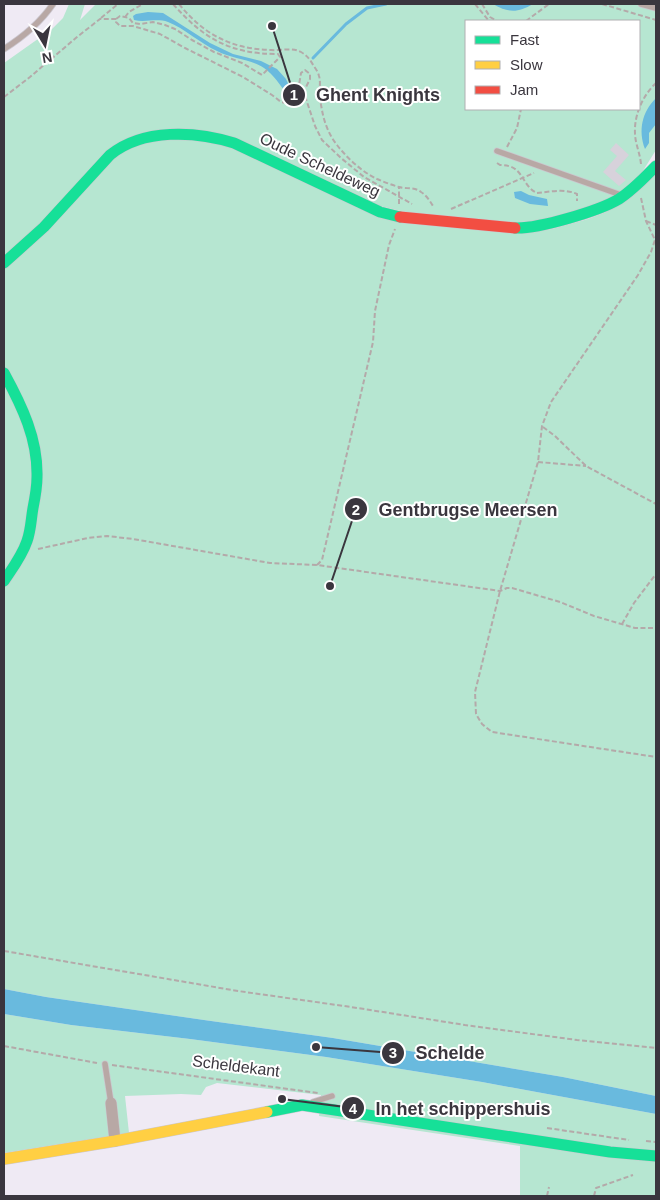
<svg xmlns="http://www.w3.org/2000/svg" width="660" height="1200" font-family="Helvetica,sans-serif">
<rect width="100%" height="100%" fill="#efeaf4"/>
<g fill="#b6e6d1" fill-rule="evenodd">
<path d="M69 4H85L80 20 96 4H656V150L636 182 615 198 591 207 563 215 536 221 506 223 435 218 413 214 380 206 344 193 235 141 215 135 184 133 192 140 218 142 233 148 277 168 382 215 416 224 493 231 520 232 552 229 588 219 606 212 635 194 656 170V1096L563 1077 333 1038 204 1020 46 997 4 989V63L52 29 63 18ZM466 21H639V109H466Z"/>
<polygon points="4,1014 71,1025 190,1039 326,1057 482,1082 656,1114 656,1196 520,1196 520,1146 319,1116 321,1095 217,1083 206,1087 201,1095 181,1094 125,1096 129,1133 4,1153"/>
</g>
<g fill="#69bade">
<path d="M493 4H533C518 13 508 13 493 4Z"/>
<path d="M148 12 163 13 210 43 233 54 261 61 277 69 286 79 290 88V94H287C280 85 274 75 264 68 251 59 232 59 217 51 201 44 184 28 168 22 156 18 145 23 134 20L133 16 136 14Z"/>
<path d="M656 98V124L649 133V143L645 149C638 130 642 112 656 98Z"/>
<polygon points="521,191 529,195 547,199 548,206 530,204 515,198 514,192"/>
<polygon points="4,989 46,997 204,1020 333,1038 563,1077 656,1096 656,1114 482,1082 326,1057 190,1039 71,1025 4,1014"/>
</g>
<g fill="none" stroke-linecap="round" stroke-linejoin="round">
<polyline stroke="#69bade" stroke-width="3" points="313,58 346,24 367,8 386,4"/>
</g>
<polygon fill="#d7d2db" points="616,143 629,155 615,171 626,180 619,186 603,172 617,156 610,150"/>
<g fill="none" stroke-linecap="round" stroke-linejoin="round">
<g stroke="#cbc7cf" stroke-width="7">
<g id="lane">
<polyline points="641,4 656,8"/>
<path d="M4 49C23 37 40 23 53 4"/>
<polyline points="497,151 621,195"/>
<polyline points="105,1064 111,1103"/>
<polyline points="313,1102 332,1096"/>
</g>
</g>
<g stroke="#cbc7cf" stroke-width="12">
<polyline id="street" points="111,1103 115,1141"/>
</g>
<g stroke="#cbc7cf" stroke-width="12">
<g id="fast">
<path d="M515 228C538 229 599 211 619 199 633 190 644 178 656 166"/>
<path d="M4 263 44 227 110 155C143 128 196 131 234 143L380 212 400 217"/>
<path d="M4 373C22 406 38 439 37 477 37 488 35 498 33 508 31 519 31 530 27 541 22 556 12 569 4 581"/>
<polyline points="267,1112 302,1105 610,1152 656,1156"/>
</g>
</g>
<g stroke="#cbc7cf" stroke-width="12">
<polyline id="slow" points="4,1159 115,1141 267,1112"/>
</g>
<g stroke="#cbc7cf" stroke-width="12">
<polyline id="jam" points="400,217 515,228"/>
</g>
<g stroke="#b4a9a9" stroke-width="2" stroke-dasharray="5 2.5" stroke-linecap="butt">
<path d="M173 4C204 39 230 54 278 54L280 57 262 75 242 63 214 52 192 40 175 29 165 25 153 22 140 24 133 23 129 18 120 16 116 19V22L120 26H133L160 34 185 48 243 77 272 95 281 102 287 103 294 99 298 91 301 73 305 70 310 74V79L305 89V96L315 126 322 140 341 158 364 177 412 204"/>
<path d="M179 4C204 35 232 49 271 50 281 51 292 47 301 52 306 55 309 58 312 63 314 67 318 71 319 76 321 82 319 89 320 95 320 100 321 105 322 110 324 122 329 135 337 145 348 159 361 171 377 179 384 182 392 185 399 187 406 189 415 187 421 192 426 195 430 201 433 206"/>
<polyline points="475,4 489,21"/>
<polyline points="482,4 490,17 497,21"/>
<polyline points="602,4 656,20"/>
<polyline points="125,17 129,12 143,4"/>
<polyline points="101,18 118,4"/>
<polyline points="526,21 549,4"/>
<polyline points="4,97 30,77 77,37 100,19 116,19"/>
<polyline points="507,147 517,128 521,109"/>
<path d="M641 164C640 153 635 143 635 133 634 115 643 95 656 83"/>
<path d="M537 193C550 192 564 188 577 194V201"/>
<polyline points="641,198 646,221 655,240 651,252 638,275 551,402 542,426 538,462 500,591 475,692 476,714 482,724 492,732 656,757"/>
<polyline points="399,204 399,187"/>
<polyline points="451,209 534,173"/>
<polyline points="646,221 656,225"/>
<polyline points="543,427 555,436 586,466 656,504"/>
<polyline points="538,462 586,466"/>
<polyline points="38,549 88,538 107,536 133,539 270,563 317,565 500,591 507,588 512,588 560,602 594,616 635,628 656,628"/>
<polyline points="317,565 322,560 373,342 375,311 389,245 395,229"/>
<polyline points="622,624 634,603 656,574"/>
<polyline points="4,951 238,991 351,1007 465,1025 577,1040 656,1048"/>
<polyline points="4,1046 97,1063"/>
<polyline points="112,1065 318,1093"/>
<polyline points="547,1128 629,1140"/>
<polyline points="646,1141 656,1142"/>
<polyline points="547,1196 549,1187"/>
<polyline points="594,1196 596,1188 633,1175"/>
</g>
<use href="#lane" stroke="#b8a8a5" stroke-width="5.5"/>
<use href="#street" stroke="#b8a8a5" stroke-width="11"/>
<use href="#fast" stroke="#16e098" stroke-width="11"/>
<use href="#slow" stroke="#ffcf43" stroke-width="11"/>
<use href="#jam" stroke="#f24e42" stroke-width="11"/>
<path stroke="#b4a9a9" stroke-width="2" stroke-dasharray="5 2.5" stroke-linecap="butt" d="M497 163 500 165C525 165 520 185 537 193"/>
</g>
<g text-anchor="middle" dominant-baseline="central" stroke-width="4" stroke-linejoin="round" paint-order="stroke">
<g font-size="16" fill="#3a363e" stroke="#fff">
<text transform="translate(320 165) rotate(25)">Oude Scheldeweg</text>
<text transform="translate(236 1066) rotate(7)">Scheldekant</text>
</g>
</g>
<path fill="none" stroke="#3a363e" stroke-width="2" d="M272 26L294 95M330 586L356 509M316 1047L393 1053M282 1099L353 1108"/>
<g fill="#3a363e" stroke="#fff" stroke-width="2">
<circle cx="272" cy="26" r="5"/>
<circle cx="330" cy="586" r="5"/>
<circle cx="316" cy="1047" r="5"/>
<circle cx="282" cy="1099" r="5"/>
<circle cx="294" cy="95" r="12"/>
<circle cx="356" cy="509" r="12"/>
<circle cx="393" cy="1053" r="12"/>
<circle cx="353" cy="1108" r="12"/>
</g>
<g font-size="15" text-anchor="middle" font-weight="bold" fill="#fff">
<text x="294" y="100">1</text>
<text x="356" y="515">2</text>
<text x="393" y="1058">3</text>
<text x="353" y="1114">4</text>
</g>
<g font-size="18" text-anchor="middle" font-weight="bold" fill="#3a363e" stroke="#fff" stroke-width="4" stroke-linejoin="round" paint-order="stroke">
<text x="378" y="101">Ghent Knights</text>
<text x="468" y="516">Gentbrugse Meersen</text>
<text x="450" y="1059">Schelde</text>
<text x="463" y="1115">In het schippershuis</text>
</g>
<rect width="660" height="1200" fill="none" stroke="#3a363e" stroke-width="10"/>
<rect x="465" y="20" width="175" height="90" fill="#ffffff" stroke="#b0afb2"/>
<rect x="475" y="36" width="25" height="8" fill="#16e098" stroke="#b0afb2"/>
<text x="510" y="45" font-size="15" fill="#3a363e">Fast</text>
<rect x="475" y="61" width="25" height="8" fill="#ffcf43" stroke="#b0afb2"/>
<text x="510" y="70" font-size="15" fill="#3a363e">Slow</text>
<rect x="475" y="86" width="25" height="8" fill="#f24e42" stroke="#b0afb2"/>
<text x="510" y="95" font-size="15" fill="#3a363e">Jam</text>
<g transform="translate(45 45) rotate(170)" stroke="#ffffff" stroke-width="4" paint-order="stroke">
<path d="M0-4L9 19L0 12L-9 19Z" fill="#3a363e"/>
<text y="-8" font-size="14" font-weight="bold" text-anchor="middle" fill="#3a363e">N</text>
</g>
</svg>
